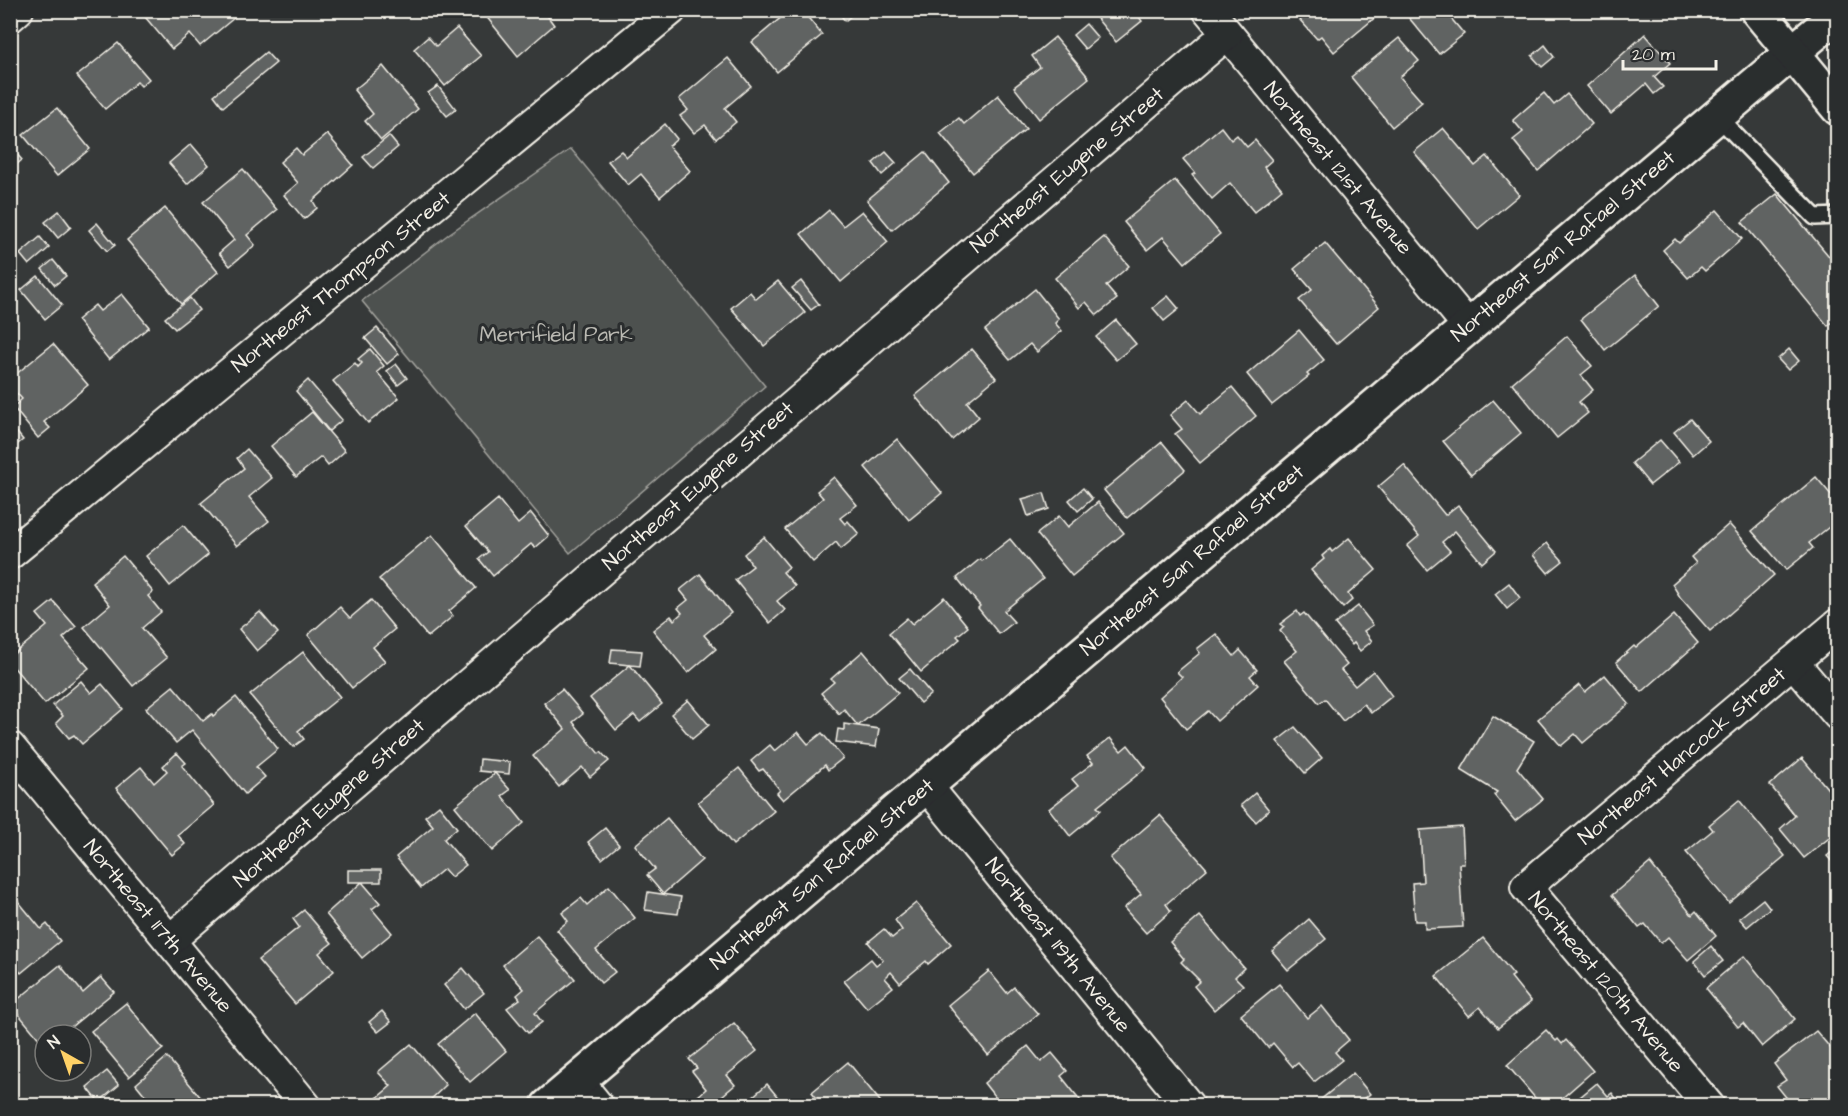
<svg xmlns="http://www.w3.org/2000/svg" width="1848" height="1116" font-family="'Architects Daughter',sans-serif">
<rect width="100%" height="100%" fill="#363939"/>
<filter id="ink" filterUnits="userSpaceOnUse"><feTurbulence type="fractalNoise" baseFrequency=".0167" numOctaves="2"/><feDisplacementMap in="SourceGraphic" scale="12" xChannelSelector="R" yChannelSelector="G"/><feConvolveMatrix kernelMatrix="1 2 1 2 8 2 1 2 1" color-interpolation-filters="sRGB"/></filter>
<g filter="url(#ink)">
<polygon fill="#4e514f" stroke="#a1a19c" stroke-width="1.5" points="571,149 765,386 570,553 362,301 450,233"/>
<g fill="#616362" stroke="#f4f1e8" stroke-width="1.5">
<polygon points="228,10 234,18 200,46 190,34 172,49 140,11"/>
<polygon points="481,10 543,10 554,25 518,56"/>
<polygon points="790,10 802,10 822,35 777,72 752,42"/>
<polygon points="837,10 858,10 845,21"/>
<polygon points="1090,10 1134,10 1142,21 1116,42"/>
<polygon points="1300,10 1384,10 1334,52 1321,36 1317,39 1300,20 1305,16"/>
<polygon points="1418,10 1444,10 1464,34 1439,54 1409,18"/>
<polygon points="1086,24 1098,38 1085,49 1073,35"/>
<polygon points="457,28 481,56 445,86 414,49 428,37 436,46"/>
<polygon points="1645,34 1670,63 1654,77 1663,87 1654,94 1646,84 1611,114 1587,86"/>
<polygon points="1055,37 1089,78 1039,119 1014,87 1040,67 1032,56"/>
<polygon points="1399,38 1419,61 1400,77 1422,102 1392,127 1351,77"/>
<polygon points="118,43 149,79 141,86 137,82 105,109 77,76"/>
<polygon points="1545,45 1554,57 1542,67 1532,56"/>
<polygon points="266,52 276,63 223,107 214,95"/>
<polygon points="728,58 751,86 725,108 736,122 716,139 705,125 694,133 680,116 688,110 679,99"/>
<polygon points="383,66 418,109 381,140 365,121 373,114 354,90"/>
<polygon points="438,86 456,109 447,116 428,93"/>
<polygon points="1544,93 1554,105 1567,94 1592,124 1538,171 1513,140 1523,132 1513,120"/>
<polygon points="998,95 1026,129 973,173 940,133 959,118 964,124"/>
<polygon points="57,108 90,149 57,176 23,135"/>
<polygon points="665,124 677,139 669,146 690,171 660,197 641,174 628,185 608,161 621,151 627,157"/>
<polygon points="1221,127 1231,140 1237,135 1247,147 1255,140 1272,160 1264,167 1282,189 1254,212 1230,183 1212,199 1192,175 1195,173 1183,159"/>
<polygon points="1443,128 1475,166 1487,156 1519,195 1478,229 1414,152"/>
<polygon points="327,134 353,165 313,201 317,208 304,219 284,195 298,183 280,162 296,148 302,155"/>
<polygon points="389,136 398,147 373,168 363,157"/>
<polygon points="191,144 209,165 187,184 169,163"/>
<polygon points="10,146 22,160 10,170"/>
<polygon points="886,152 896,163 882,175 873,163"/>
<polygon points="925,152 949,183 892,230 867,200"/>
<polygon points="243,169 277,210 247,235 255,245 230,266 219,253 234,240 203,202"/>
<polygon points="1175,180 1220,234 1185,263 1163,237 1147,250 1124,222"/>
<polygon points="1777,194 1833,261 1838,258 1838,318 1828,326 1742,222"/>
<polygon points="165,208 218,272 181,304 127,240"/>
<polygon points="829,210 843,226 862,211 888,242 841,282 801,234"/>
<polygon points="1717,210 1742,239 1705,271 1701,267 1688,278 1663,250 1675,239 1679,243"/>
<polygon points="59,211 71,227 58,238 45,222"/>
<polygon points="97,223 115,245 107,251 89,230"/>
<polygon points="40,237 49,248 29,265 20,254"/>
<polygon points="1104,237 1129,266 1106,286 1117,299 1097,315 1086,302 1079,308 1055,278"/>
<polygon points="1325,243 1379,307 1336,344 1299,300 1312,290 1294,269"/>
<polygon points="53,260 66,276 55,285 42,269"/>
<polygon points="1635,275 1659,306 1605,350 1581,319"/>
<polygon points="38,276 62,305 45,319 21,290"/>
<polygon points="778,281 805,313 764,346 731,308 750,292 756,299"/>
<polygon points="801,281 819,304 811,310 792,288"/>
<polygon points="1035,289 1059,319 1055,323 1062,331 1037,352 1030,344 1010,360 985,330"/>
<polygon points="122,294 149,327 109,360 77,320 95,305 100,311"/>
<polygon points="1168,296 1179,309 1164,321 1153,308"/>
<polygon points="190,298 199,310 175,329 165,318"/>
<polygon points="1116,320 1136,344 1116,360 1096,337"/>
<polygon points="377,328 399,354 387,364 365,338"/>
<polygon points="1299,330 1324,360 1307,374 1309,376 1272,405 1247,374"/>
<polygon points="1567,336 1592,366 1581,375 1593,390 1579,402 1588,413 1557,438 1512,383"/>
<polygon points="53,344 88,385 44,422 50,428 38,438 13,407 22,399 10,386 10,379"/>
<polygon points="370,349 384,366 377,372 399,398 368,423 333,381 355,363 358,367 362,363 358,359"/>
<polygon points="972,349 996,378 967,402 979,417 952,440 915,396"/>
<polygon points="1789,349 1799,361 1788,370 1778,359"/>
<polygon points="396,364 407,378 398,385 387,371"/>
<polygon points="308,380 342,420 329,431 296,391"/>
<polygon points="1232,387 1256,416 1200,463 1175,434 1182,429 1170,415 1188,400 1200,414"/>
<polygon points="1493,400 1521,433 1471,475 1443,441"/>
<polygon points="312,412 345,451 328,466 321,457 296,477 271,446"/>
<polygon points="1690,419 1709,441 1693,455 1674,432"/>
<polygon points="10,424 23,440 10,450"/>
<polygon points="897,439 942,493 909,520 865,467"/>
<polygon points="1660,440 1679,462 1650,485 1632,463"/>
<polygon points="1162,442 1185,470 1127,518 1104,490"/>
<polygon points="247,449 272,478 249,497 269,521 237,546 201,503 244,468 237,458"/>
<polygon points="1404,465 1445,515 1458,505 1496,551 1482,563 1455,531 1442,542 1450,551 1427,570 1407,546 1419,536 1378,487"/>
<polygon points="834,477 857,505 840,518 845,524 848,521 859,534 841,549 836,542 813,562 785,529 823,498 817,491"/>
<polygon points="1816,477 1838,503 1838,520 1809,543 1813,548 1786,570 1752,531"/>
<polygon points="1083,488 1092,499 1078,511 1069,500"/>
<polygon points="1044,493 1049,509 1028,516 1022,499"/>
<polygon points="498,499 518,524 531,513 549,536 535,548 531,544 493,576 479,559 488,552 466,526"/>
<polygon points="1098,502 1124,533 1072,576 1037,534 1059,516 1068,527"/>
<polygon points="1729,524 1774,575 1710,631 1680,597 1672,584 1696,563 1691,557"/>
<polygon points="183,525 208,555 170,586 146,556"/>
<polygon points="432,535 476,588 449,611 453,616 428,637 379,579"/>
<polygon points="764,537 789,567 783,572 795,586 777,601 785,610 770,623 735,580 753,566 744,554"/>
<polygon points="1349,538 1376,570 1348,594 1352,600 1343,608 1311,570 1324,559 1322,556 1330,549 1332,552"/>
<polygon points="1010,539 1043,579 1004,611 1014,622 999,634 978,608 980,606 957,578 980,559 982,561"/>
<polygon points="1547,543 1563,561 1548,573 1533,555"/>
<polygon points="123,556 153,592 148,596 161,612 142,628 167,658 133,686 84,627 110,605 92,582"/>
<polygon points="700,574 731,613 704,635 716,649 688,673 653,630 671,616 674,620 682,613 678,608 688,600 680,590"/>
<polygon points="1509,583 1520,598 1507,609 1495,594"/>
<polygon points="944,597 968,627 957,636 960,639 921,672 889,633 907,618 912,624"/>
<polygon points="371,600 395,629 373,647 385,661 352,688 308,635 340,607 350,618"/>
<polygon points="53,601 76,627 63,638 89,668 45,704 10,663 10,657 47,626 37,614"/>
<polygon points="1358,606 1373,625 1364,631 1372,641 1360,651 1354,643 1352,645 1335,624"/>
<polygon points="1297,611 1300,616 1304,613 1347,665 1341,670 1355,686 1373,671 1392,696 1371,713 1364,704 1343,721 1325,699 1319,703 1284,661 1297,651 1280,631 1284,627 1280,624"/>
<polygon points="260,612 278,633 257,651 239,629"/>
<polygon points="1674,615 1698,643 1642,692 1616,662 1634,646 1636,648"/>
<polygon points="1216,634 1234,656 1240,650 1257,670 1250,676 1258,685 1217,721 1208,711 1186,729 1160,697 1182,677 1177,672 1200,653 1197,649"/>
<polygon points="612,649 642,651 640,666 610,663"/>
<polygon points="863,651 898,693 858,726 844,709 839,714 821,693 834,682 831,679"/>
<polygon points="303,652 340,697 298,731 304,739 293,747 250,695"/>
<polygon points="630,665 662,704 640,722 634,715 616,730 590,698"/>
<polygon points="910,669 931,694 920,703 899,678"/>
<polygon points="1605,675 1629,704 1583,743 1575,734 1561,746 1538,719 1579,685 1585,692"/>
<polygon points="81,681 91,693 102,684 123,709 82,744 74,735 69,738 56,723 63,716 53,705"/>
<polygon points="173,686 203,721 212,714 213,716 236,697 278,749 256,767 265,777 245,794 192,730 176,743 146,708"/>
<polygon points="562,689 583,714 573,722 599,754 601,752 609,761 590,777 582,767 559,787 533,756 565,729 544,703"/>
<polygon points="688,700 709,725 692,739 671,714"/>
<polygon points="1493,716 1534,741 1517,768 1543,799 1515,821 1494,795 1497,792 1461,770"/>
<polygon points="844,724 879,729 876,747 836,742 838,729 844,730"/>
<polygon points="1295,727 1322,758 1305,773 1277,741"/>
<polygon points="798,732 808,744 822,733 843,758 828,770 825,765 783,800 777,793 780,790 763,769 759,771 751,761 770,745 775,751"/>
<polygon points="1110,738 1121,751 1128,745 1146,768 1097,807 1101,810 1070,836 1049,809 1078,786 1072,779 1093,763 1087,756"/>
<polygon points="177,753 186,763 182,766 214,805 178,835 185,844 172,855 116,788 141,767 154,783 167,771 163,766"/>
<polygon points="1802,758 1832,794 1829,795 1838,806 1838,831 1804,858 1780,829 1795,816 1770,785"/>
<polygon points="480,759 510,762 509,774 479,771"/>
<polygon points="739,768 774,811 733,845 698,802"/>
<polygon points="495,773 510,790 502,796 524,823 492,851 455,806"/>
<polygon points="1255,793 1269,810 1256,822 1241,805"/>
<polygon points="1739,800 1785,856 1729,903 1686,852 1713,830 1709,825"/>
<polygon points="439,805 457,828 444,839 466,865 451,877 444,869 421,888 396,857 433,826 425,816"/>
<polygon points="1160,815 1207,869 1166,904 1171,911 1146,933 1124,908 1141,894 1110,858"/>
<polygon points="667,818 702,860 663,894 647,875 655,869 635,845"/>
<polygon points="1462,827 1464,864 1459,864 1463,927 1425,929 1425,921 1415,921 1412,883 1423,882 1420,830"/>
<polygon points="605,828 619,845 602,859 588,842"/>
<polygon points="1838,847 1838,868 1827,856"/>
<polygon points="1650,863 1692,915 1696,911 1716,936 1688,960 1668,937 1661,943 1645,924 1639,928 1612,895"/>
<polygon points="348,870 381,870 381,882 362,882 380,903 372,909 392,933 362,958 326,914 362,882 348,882"/>
<polygon points="609,886 635,918 596,950 615,972 601,983 557,930 568,921 562,913 581,898 587,905"/>
<polygon points="648,892 681,897 678,914 645,910"/>
<polygon points="1763,899 1770,908 1747,927 1739,918"/>
<polygon points="18,901 41,929 47,924 60,941 21,973 10,961 10,907"/>
<polygon points="916,903 951,944 928,964 926,961 900,983 891,972 885,978 893,987 867,1008 844,981 871,959 876,965 883,960 868,942 884,929 892,938 902,930 895,920"/>
<polygon points="304,910 332,943 319,953 334,971 295,1004 258,960 299,927 293,919"/>
<polygon points="1200,916 1244,968 1235,977 1243,985 1214,1010 1194,986 1200,981 1181,962 1184,959 1170,942"/>
<polygon points="1309,919 1326,939 1288,970 1272,951"/>
<polygon points="537,936 575,979 535,1013 542,1022 528,1033 507,1008 520,999 517,995 524,989 503,965"/>
<polygon points="1483,938 1514,975 1511,977 1531,1002 1498,1028 1480,1007 1469,1016 1436,976"/>
<polygon points="1711,946 1723,961 1705,975 1694,961"/>
<polygon points="1744,956 1795,1019 1762,1047 1743,1023 1738,1027 1706,988"/>
<polygon points="60,965 83,993 101,977 114,992 61,1035 45,1035 45,1046 11,1005"/>
<polygon points="463,968 484,993 464,1009 444,985"/>
<polygon points="989,971 1007,993 1014,987 1038,1014 988,1055 948,1005"/>
<polygon points="1279,984 1307,1018 1322,1006 1349,1040 1335,1052 1342,1060 1314,1082 1298,1063 1293,1067 1273,1043 1268,1048 1241,1015"/>
<polygon points="126,1003 163,1049 129,1077 91,1031"/>
<polygon points="382,1011 391,1022 378,1032 369,1022"/>
<polygon points="475,1013 506,1051 470,1082 438,1044"/>
<polygon points="734,1023 757,1051 727,1075 735,1085 710,1106 706,1106 698,1096 706,1089 692,1071 697,1068 689,1059"/>
<polygon points="1546,1030 1556,1041 1558,1039 1562,1044 1566,1040 1593,1071 1553,1106 1542,1106 1507,1065"/>
<polygon points="1816,1031 1838,1057 1838,1106 1793,1106 1777,1086 1786,1080 1774,1064"/>
<polygon points="411,1044 446,1085 424,1106 371,1106 370,1104 391,1086 378,1072"/>
<polygon points="1028,1046 1041,1062 1052,1053 1067,1071 1061,1076 1084,1105 1002,1106 984,1083"/>
<polygon points="167,1057 202,1099 193,1106 154,1106 136,1084"/>
<polygon points="848,1062 884,1106 823,1106 812,1092"/>
<polygon points="107,1071 119,1085 99,1102 87,1087"/>
<polygon points="1353,1073 1370,1094 1364,1099 1370,1106 1313,1106"/>
<polygon points="1597,1083 1608,1096 1612,1093 1622,1106 1569,1106"/>
<polygon points="767,1084 785,1106 742,1106"/>
</g>
<g fill="none" stroke-linecap="round" stroke-linejoin="round">
<g stroke="#f4f1e8" stroke-width="20">
<polyline id="lane" points="1717,116 1815,217 1838,216"/>
</g>
<g stroke="#f4f1e8" stroke-width="34">
<g id="street">
<polyline points="1208,10 1468,326"/>
<polyline points="10,17 18,10"/>
<polyline points="10,554 671,10"/>
<polyline points="1793,662 1838,715"/>
<polyline points="10,747 306,1106"/>
<polyline points="926,785 1189,1106"/>
<polyline points="170,940 1227,34"/>
<polyline points="577,1080 598,1106"/>
<polyline points="1709,1106 1526,887 1838,624"/>
</g>
</g>
<g stroke="#f4f1e8" stroke-width="38">
<polyline id="secondary" points="548,1106 1838,14"/>
</g>
<g stroke="#f4f1e8" stroke-width="38">
<polyline id="primary" points="1757,10 1838,108"/>
</g>
<use href="#lane" stroke="#2a2d2e" stroke-width="15"/>
<use href="#street" stroke="#2a2d2e" stroke-width="30"/>
<use href="#secondary" stroke="#2a2d2e" stroke-width="33"/>
<use href="#primary" stroke="#2a2d2e" stroke-width="33"/>
</g>
</g>
<g text-anchor="middle" dominant-baseline="central" stroke-width="6" stroke-linejoin="round" paint-order="stroke">
<g font-size="21" fill="#f4f1e8" stroke="#2a2d2e">
<text transform="translate(1338 168) rotate(50)">Northeast 121st Avenue</text>
<text transform="translate(1067 170) rotate(-40)">Northeast Eugene Street</text>
<text transform="translate(1563 246) rotate(-40)">Northeast San Rafael Street</text>
<text transform="translate(341 282) rotate(-39)">Northeast Thompson Street</text>
<text transform="translate(698 486) rotate(-41)">Northeast Eugene Street</text>
<text transform="translate(1192 560) rotate(-40)">Northeast San Rafael Street</text>
<text transform="translate(1682 756) rotate(-40)">Northeast Hancock Street</text>
<text transform="translate(329 803) rotate(-41)">Northeast Eugene Street</text>
<text transform="translate(822 874) rotate(-40)">Northeast San Rafael Street</text>
<text transform="translate(158 926) rotate(50)">Northeast 117th Avenue</text>
<text transform="translate(1058 945) rotate(51)">Northeast 119th Avenue</text>
<text transform="translate(1606 982) rotate(50)">Northeast 120th Avenue</text>
</g>
<g font-size="21" fill="#bab9b2" stroke="#2a2d2e">
<text x="556" y="334">Merrifield Park</text>
</g>
</g>
<rect width="1848" height="1116" fill="none" stroke="#2a2d2e" stroke-width="36"/>
<rect x="18" y="18" width="1812" height="1080" fill="none" stroke="#f4f1e8" stroke-width="2" filter="url(#ink)"/>
<g transform="translate(63 1053) rotate(320)"><circle r="28" fill="#2a2d2e" stroke="#7b7b78" stroke-width="1.5"/>
<path d="M0-4.5L10 22L0 15L-10 22Z" fill="#ffd166"/>
<text y="-9" font-size="16" font-weight="bold" text-anchor="middle" fill="#f4f1e8">N</text>
</g>
<path d="M1623 60v9h93v-9" fill="none" stroke="#f4f1e8" stroke-width="3"/>
<text x="1632" y="60" font-size="18" fill="#f4f1e8" stroke="#2a2d2e" stroke-width="4.5" paint-order="stroke">20 m</text>
</svg>
